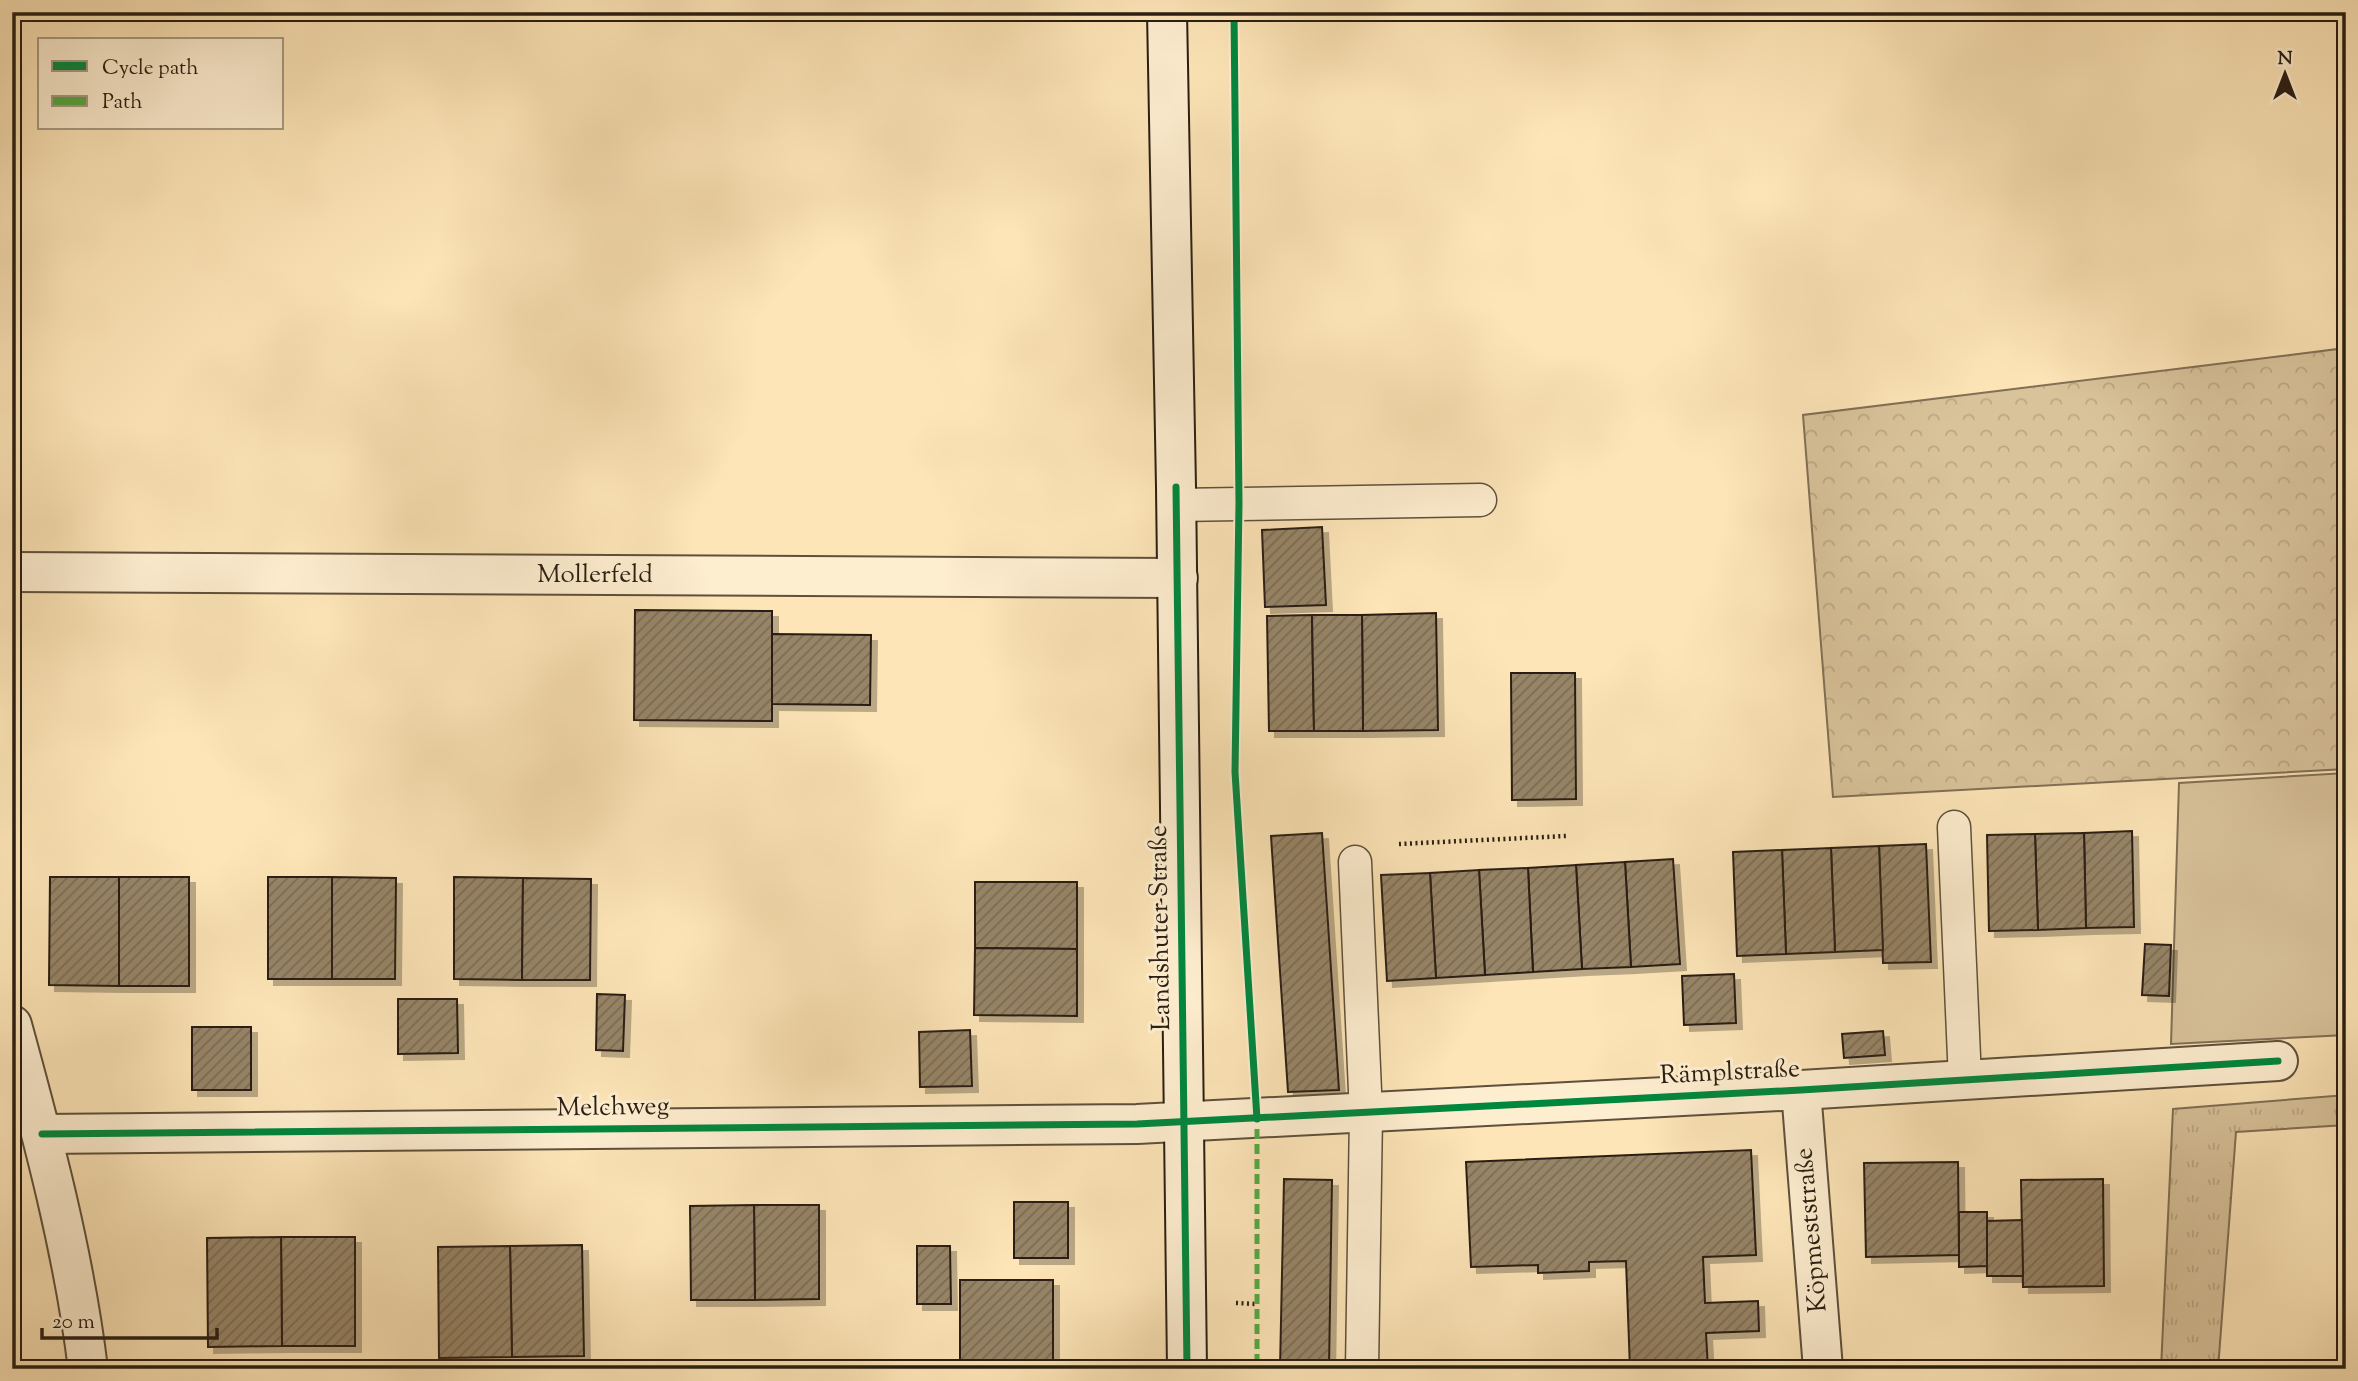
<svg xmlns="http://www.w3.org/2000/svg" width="2358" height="1381" font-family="'Sorts Mill Goudy',serif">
<defs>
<pattern id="grass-tufts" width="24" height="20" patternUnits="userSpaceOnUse" patternTransform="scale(1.75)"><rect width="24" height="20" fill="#d9c39b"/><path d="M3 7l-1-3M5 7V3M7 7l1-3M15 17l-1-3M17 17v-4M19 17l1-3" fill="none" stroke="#baa784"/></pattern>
<pattern id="forest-crowns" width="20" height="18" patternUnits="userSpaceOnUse" patternTransform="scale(1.75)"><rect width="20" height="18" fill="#d9c39b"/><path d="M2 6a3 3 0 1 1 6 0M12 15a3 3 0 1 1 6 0" fill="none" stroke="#baa784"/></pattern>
<pattern id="building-hatch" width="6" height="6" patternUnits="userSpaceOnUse" patternTransform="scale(1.75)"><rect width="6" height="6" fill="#978568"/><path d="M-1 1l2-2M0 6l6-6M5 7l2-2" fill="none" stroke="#7b6c54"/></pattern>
<filter id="shadow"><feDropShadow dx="6" dy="6" stdDeviation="0" flood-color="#0004"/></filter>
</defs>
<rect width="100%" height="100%" fill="#fde5b7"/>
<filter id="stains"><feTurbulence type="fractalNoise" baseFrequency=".00286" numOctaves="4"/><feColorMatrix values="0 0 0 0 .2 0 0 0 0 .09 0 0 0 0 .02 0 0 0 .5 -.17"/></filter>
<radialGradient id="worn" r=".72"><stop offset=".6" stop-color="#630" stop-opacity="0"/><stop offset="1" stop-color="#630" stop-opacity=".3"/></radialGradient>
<polygon fill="url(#grass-tufts)" stroke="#817056" stroke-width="2" points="2346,1095 2346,1125 2236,1132 2218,1369 2161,1369 2173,1109"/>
<polygon fill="url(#forest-crowns)" stroke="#817056" stroke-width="2" points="2346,348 2346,769 1833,797 1803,415"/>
<polygon fill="#d9c39b" stroke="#817056" stroke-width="2" points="2346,773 2346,1035 2171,1044 2179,783"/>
<g fill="url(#building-hatch)" stroke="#291e12" stroke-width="2" filter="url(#shadow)">
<polygon points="1322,527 1326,605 1265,607 1262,530"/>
<polygon points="635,610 772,611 772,721 634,720"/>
<polygon points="1436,613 1438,730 1363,731 1362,615"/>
<polygon points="1312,615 1314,731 1269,731 1267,616"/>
<polygon points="1312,615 1362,615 1363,731 1314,731"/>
<polygon points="772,634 871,635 870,705 772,704"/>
<polygon points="1511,673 1575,673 1576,799 1512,800"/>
<polygon points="2132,831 2134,927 2086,928 2084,833"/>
<polygon points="1322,833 1339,1090 1288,1092 1271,836"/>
<polygon points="2084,833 2086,928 2038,930 2035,834"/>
<polygon points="2035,834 2038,930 1989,931 1987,835"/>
<polygon points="1926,844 1931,962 1883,963 1879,846"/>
<polygon points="1879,846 1883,950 1835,952 1831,848"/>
<polygon points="1831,848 1835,952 1786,954 1782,850"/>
<polygon points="1782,850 1786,954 1737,956 1733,852"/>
<polygon points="1673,859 1680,964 1631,967 1625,862"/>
<polygon points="1625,862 1631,967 1582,969 1576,865"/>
<polygon points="1576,865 1582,969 1533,972 1528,868"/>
<polygon points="1528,868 1533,972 1485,975 1479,870"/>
<polygon points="1479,870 1485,975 1436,978 1430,873"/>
<polygon points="1430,873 1436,978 1387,981 1381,875"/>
<polygon points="50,877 119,877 119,986 49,985"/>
<rect x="119" y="877" width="70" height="109"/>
<rect x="268" y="877" width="64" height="102"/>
<polygon points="332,877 396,878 395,979 332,979"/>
<polygon points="454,877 523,878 522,980 454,979"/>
<polygon points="523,878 591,879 590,980 522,980"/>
<polygon points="975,882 1077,882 1077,949 975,948"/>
<polygon points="2145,944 2171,945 2169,996 2142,995"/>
<polygon points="975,948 1077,949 1077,1016 974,1015"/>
<polygon points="1734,974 1736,1023 1684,1025 1682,976"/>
<polygon points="597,994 625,995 623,1051 596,1050"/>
<polygon points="398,999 457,999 458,1053 398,1054"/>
<rect x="192" y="1027" width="59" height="63"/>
<polygon points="970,1030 972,1086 920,1087 919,1032"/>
<polygon points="1883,1031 1885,1055 1844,1058 1842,1034"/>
<polygon points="1751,1150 1756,1255 1703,1257 1705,1303 1758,1301 1759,1331 1706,1333 1708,1369 1630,1369 1626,1261 1589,1262 1589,1271 1538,1273 1538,1265 1471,1267 1466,1162"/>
<polygon points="1958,1162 1959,1255 1866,1257 1864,1163"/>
<polygon points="1284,1179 1332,1180 1329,1369 1280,1369"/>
<polygon points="2103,1179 2104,1286 2023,1287 2021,1180"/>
<rect x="1014" y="1202" width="54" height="56"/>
<polygon points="754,1205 819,1205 819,1299 755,1300"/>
<polygon points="754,1205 755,1300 691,1300 690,1206"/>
<polygon points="1959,1212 1987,1212 1987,1266 1959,1267"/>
<polygon points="2022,1220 2023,1276 1987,1276 1987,1221"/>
<polygon points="281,1237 355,1237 355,1346 282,1346"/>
<polygon points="281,1237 282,1346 208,1347 207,1238"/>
<polygon points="582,1245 584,1356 512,1357 510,1246"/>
<polygon points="510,1246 512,1357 439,1358 438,1247"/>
<polygon points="917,1246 950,1246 951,1304 917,1304"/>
<rect x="960" y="1280" width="93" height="89"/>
</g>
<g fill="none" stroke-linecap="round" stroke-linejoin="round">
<g stroke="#5e503b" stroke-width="35">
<g id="lane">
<polyline points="1176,505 1480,500"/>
<polyline points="1954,827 1965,1080"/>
<polyline points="1355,862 1366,1114 1362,1369"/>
</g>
</g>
<g stroke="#5e503b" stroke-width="42">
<g id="street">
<polyline points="12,572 1178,578"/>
<path d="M12 1025C43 1138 74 1253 88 1369"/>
<polyline points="1801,1090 1823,1369"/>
<polyline points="42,1134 1137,1124 1801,1090 2278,1061"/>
</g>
</g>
<g stroke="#291e12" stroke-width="42">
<polyline id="secondary" points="1167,12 1176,487 1187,1369"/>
</g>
<g stroke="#291e12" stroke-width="4.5" stroke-dasharray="2 3.5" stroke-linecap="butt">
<polyline points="1399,844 1566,836"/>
<polyline points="1236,1303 1256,1304"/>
</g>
<use href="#lane" stroke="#feeed0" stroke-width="32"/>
<use href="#street" stroke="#feeed0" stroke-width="38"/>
<use href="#secondary" stroke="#feeed0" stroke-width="38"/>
<polyline stroke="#53aa42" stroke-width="5" stroke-dasharray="10 5" stroke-linecap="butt" points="1257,1114 1257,1369"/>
<g stroke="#feeed0" stroke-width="11">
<g id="cycleway">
<polyline points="1234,12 1239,503 1235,772 1257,1119"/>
<polyline points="1176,487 1187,1369"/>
<polyline points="42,1134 1137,1124 1801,1090 2278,1061"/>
</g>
</g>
<use href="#cycleway" stroke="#00873e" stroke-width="7"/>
</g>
<g text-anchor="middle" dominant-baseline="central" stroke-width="6" stroke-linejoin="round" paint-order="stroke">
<g font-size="26" fill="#291e12" stroke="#feeed0">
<text x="595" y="575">Mollerfeld</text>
<text transform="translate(1161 928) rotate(-91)">Landshuter Straße</text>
<text transform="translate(1730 1073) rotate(-3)">Rämplstraße</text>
<text transform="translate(613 1108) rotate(-1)">Melchweg</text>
<text transform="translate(1812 1230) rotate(-95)">Köpmeststraße</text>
</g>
</g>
<rect width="2358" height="1381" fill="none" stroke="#fde5b7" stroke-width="42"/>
<rect x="14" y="14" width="2330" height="1353" fill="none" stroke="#291e12" stroke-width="3.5"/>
<rect x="21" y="21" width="2316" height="1339" fill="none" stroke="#291e12" stroke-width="2"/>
<rect x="38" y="38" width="245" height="91" fill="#feeed0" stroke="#a99b84" stroke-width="2"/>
<rect x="52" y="61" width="35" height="10" fill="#00873e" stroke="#a99b84" stroke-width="2"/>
<text x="102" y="74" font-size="21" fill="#291e12">Cycle path</text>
<rect x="52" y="96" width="35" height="10" fill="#53aa42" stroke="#a99b84" stroke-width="2"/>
<text x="102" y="108" font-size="21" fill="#291e12">Path</text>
<g transform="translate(2285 74)" stroke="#feeed0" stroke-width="5" paint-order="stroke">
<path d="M0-5L12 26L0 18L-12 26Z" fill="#291e12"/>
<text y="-10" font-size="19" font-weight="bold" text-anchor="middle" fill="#291e12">N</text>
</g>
<path d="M42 1328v10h175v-10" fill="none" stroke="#291e12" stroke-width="3.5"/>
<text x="52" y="1328" font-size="21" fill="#291e12" stroke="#feeed0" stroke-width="5" paint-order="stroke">20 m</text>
<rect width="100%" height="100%" filter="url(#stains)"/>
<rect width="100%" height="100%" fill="url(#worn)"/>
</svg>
